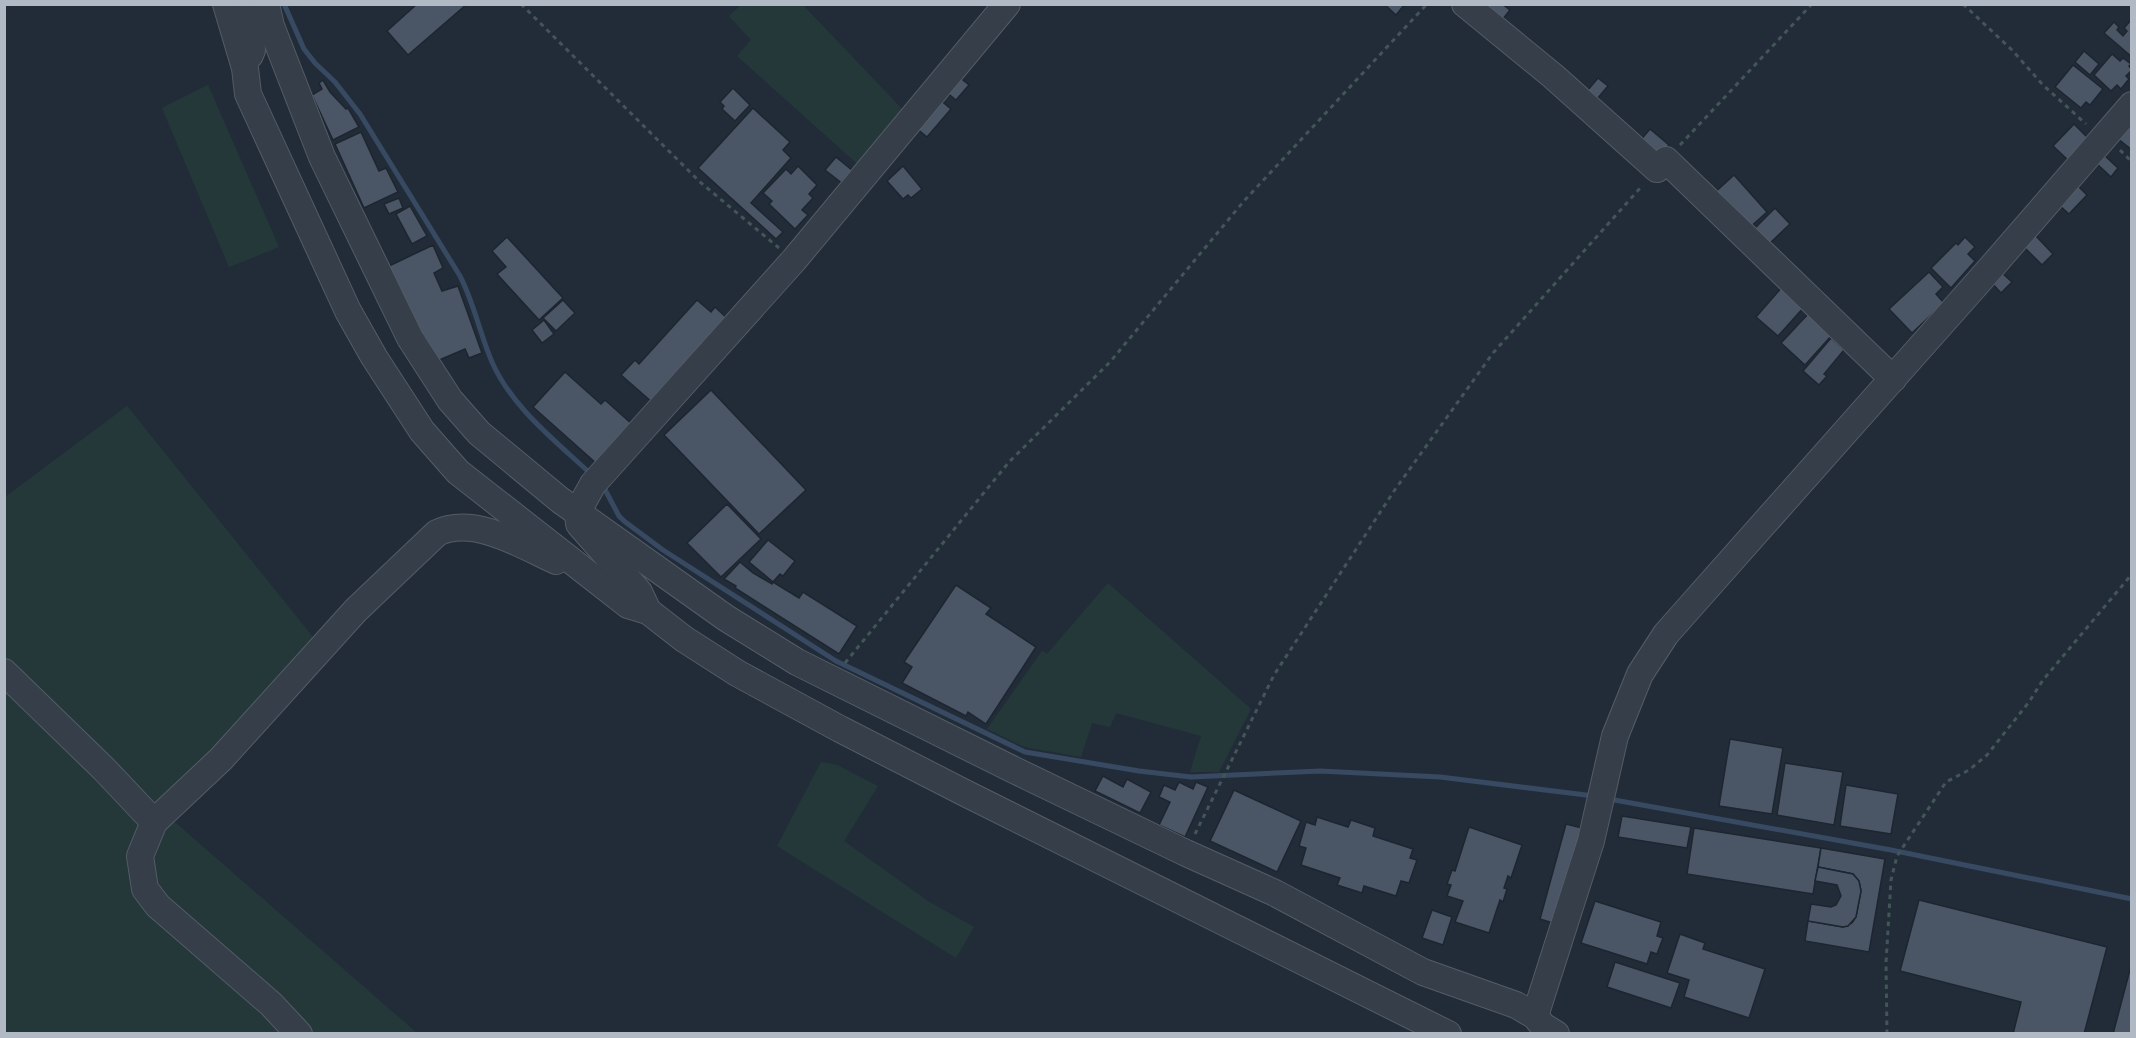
<svg xmlns="http://www.w3.org/2000/svg" width="2136" height="1038" font-family="'Sofia Sans Condensed',sans-serif">
<rect width="100%" height="100%" fill="#222c39"/>
<g fill="#24383a">
<polygon points="741,5 803,5 906,113 862,168 737,56 751,40 729,16"/>
<polygon points="208,85 279,247 229,267 162,108"/>
<polygon points="127,406 317,642 169,817 417,1033 5,1034 5,497"/>
<polygon points="1108,583 1251,709 1219,772 1190,772 1201,736 1116,713 1110,727 1092,723 1081,757 1024,747 987,729 1042,651 1047,654"/>
<polygon points="821,762 837,765 878,786 844,841 928,901 974,927 956,958 777,846"/>
</g>
<g fill="none" stroke-linecap="round" stroke-linejoin="round">
<g stroke="#384a62" stroke-width="5">
<path d="M284 4 304 49 315 63 335 82 360 114 460 276C474 303 480 334 492 362 512 408 557 442 593 476"/>
<polyline points="602,484 619,516 624,521 663,550 836,661 1025,752 1139,771 1191,777 1320,771 1440,777 1594,796"/>
<polyline points="1609,799 1891,850 2132,899"/>
</g>
</g>
<g fill="#4a5665" stroke="#1d2530" stroke-width="1.5">
<polygon points="417,4 467,4 408,55 387,31"/>
<polygon points="1384,4 1405,4 1396,15"/>
<polygon points="1485,4 1502,4 1510,10 1499,24"/>
<polygon points="2132,19 2132,57 2104,33 2114,22 2119,27 2117,30 2123,36 2127,31 2124,28"/>
<polygon points="2084,51 2099,64 2090,75 2075,62"/>
<polygon points="2112,54 2120,61 2123,58 2131,64 2129,66 2132,70 2126,76 2129,79 2121,89 2117,85 2111,91 2094,75"/>
<polygon points="2073,65 2103,89 2090,105 2086,102 2081,108 2055,87"/>
<polygon points="958,76 969,85 956,100 945,91"/>
<polygon points="1598,78 1608,86 1597,99 1587,91"/>
<polygon points="323,80 330,92 346,109 348,108 359,127 333,140 312,95 322,89 319,83"/>
<polygon points="733,88 750,105 735,121 722,109 724,106 720,102"/>
<polygon points="939,99 951,109 927,137 915,127"/>
<polygon points="753,108 790,142 783,150 791,158 751,203 783,232 776,239 698,168"/>
<polygon points="2132,121 2132,150 2117,138"/>
<polygon points="2074,124 2089,139 2069,161 2053,146"/>
<polygon points="1650,129 1669,145 1657,158 1639,142"/>
<polygon points="361,132 379,171 386,168 398,192 364,208 335,144"/>
<polygon points="2104,155 2118,168 2111,177 2096,163"/>
<polygon points="836,157 853,171 843,184 825,170"/>
<polygon points="798,166 817,185 809,194 813,198 802,210 808,215 795,229 769,204 772,201 763,193 786,169 791,174"/>
<polygon points="903,166 922,189 911,198 908,195 903,199 887,181"/>
<polygon points="1734,175 1767,212 1748,229 1712,195"/>
<polygon points="2078,186 2087,195 2069,214 2059,205"/>
<polygon points="399,198 403,208 389,214 384,204"/>
<polygon points="410,206 427,236 412,244 396,214"/>
<polygon points="1775,208 1790,224 1765,248 1750,233"/>
<polygon points="2035,235 2053,254 2042,265 2024,247"/>
<polygon points="507,237 563,298 539,320 497,274 506,267 492,251"/>
<polygon points="1965,237 1975,247 1968,254 1975,261 1951,288 1931,268 1956,243 1958,245"/>
<polygon points="433,245 443,268 434,273 442,291 458,286 482,353 469,358 465,349 437,361 426,346 389,266"/>
<polygon points="2000,271 2012,282 2001,293 1990,281"/>
<polygon points="1929,272 1943,287 1936,294 1944,303 1912,333 1889,309"/>
<polygon points="1783,286 1805,306 1778,336 1756,317"/>
<polygon points="563,300 575,313 556,331 543,318"/>
<polygon points="697,300 711,312 715,307 729,320 653,403 621,375 635,360 639,364"/>
<polygon points="1809,313 1832,335 1805,365 1781,343"/>
<polygon points="544,320 554,334 542,343 532,330"/>
<polygon points="1831,338 1844,350 1824,374 1827,376 1819,385 1803,371"/>
<polygon points="565,372 601,404 605,400 633,425 597,464 533,407"/>
<polygon points="711,390 806,490 759,534 664,435"/>
<polygon points="727,504 761,539 721,577 687,543"/>
<polygon points="768,540 795,561 783,576 780,574 773,582 749,562"/>
<polygon points="740,562 753,573 772,584 773,582 799,598 803,592 857,626 839,654 735,588 736,586 724,579"/>
<polygon points="956,585 991,608 986,614 1036,647 986,724 968,712 966,716 902,683 912,667 904,662"/>
<polygon points="1730,739 1783,748 1772,814 1719,806"/>
<polygon points="1785,763 1843,772 1834,825 1777,815"/>
<polygon points="1103,776 1123,787 1127,779 1151,792 1140,813 1095,791"/>
<polygon points="1179,782 1193,789 1196,782 1208,787 1185,837 1159,825 1170,802 1159,797 1164,785 1175,790"/>
<polygon points="1846,785 1898,794 1891,834 1840,826"/>
<polygon points="1234,790 1301,821 1277,872 1210,841"/>
<polygon points="1622,816 1691,827 1687,848 1618,837"/>
<polygon points="1317,817 1348,827 1351,820 1375,828 1373,836 1413,849 1410,858 1417,860 1409,883 1401,881 1396,896 1364,886 1362,893 1337,885 1340,878 1301,865 1306,848 1299,846 1306,822 1315,825"/>
<polygon points="1566,824 1582,828 1556,924 1540,919"/>
<polygon points="1469,827 1522,845 1511,878 1508,876 1504,888 1507,889 1503,902 1500,900 1489,933 1455,922 1463,901 1447,896 1451,885 1447,884 1452,870 1455,871"/>
<polygon points="1694,828 1821,848 1813,894 1687,874"/>
<polygon points="1821,848 1885,859 1869,952 1805,941 1808,921 1843,927 1852,923 1856,917 1861,891 1859,881 1853,874 1818,867"/>
<polygon points="1818,867 1853,874 1859,881 1861,891 1856,917 1848,926 1843,927 1808,921 1811,904 1831,907 1836,905 1841,896 1837,885 1815,881"/>
<polygon points="1919,900 2107,947 2084,1034 2013,1034 2021,1002 1900,971"/>
<polygon points="1595,901 1661,922 1657,936 1663,938 1657,954 1651,952 1647,964 1581,943"/>
<polygon points="1432,910 1452,917 1443,945 1422,938"/>
<polygon points="1680,934 1705,943 1703,949 1765,969 1749,1018 1684,997 1689,980 1667,973"/>
<polygon points="1615,962 1680,983 1671,1008 1607,987"/>
<polygon points="2132,962 2132,1034 2113,1034"/>
</g>
<g fill="none" stroke-linecap="round" stroke-linejoin="round">
<g stroke="#545c67" stroke-width="28">
<g id="minor">
<polyline points="226,4 245,68 248,94 348,311 374,357 422,431 458,472 628,605 648,611 684,639 737,673 840,729 965,793 1448,1034"/>
<polyline points="249,4 252,50 250,55"/>
<polyline points="266,4 271,26 322,157 410,338 450,400 479,433 560,500 726,618 797,662 1014,770 1186,853 1275,893 1423,972 1516,1005 1535,1016 1543,1026 1556,1034"/>
<polyline points="1465,4 1553,76 1657,169 1666,160 1893,379"/>
<polyline points="648,611 639,592 579,524 578,511 593,484 794,260 1007,4"/>
<polyline points="4,672 104,769 154,822"/>
<polyline points="1535,1016 1591,841 1615,736 1640,674 1666,634 1989,270 2132,105"/>
<path d="M299 1034 271 1004 158 906 145 889 140 856 154 822 221 759 356 610 437 533C474 515 523 546 556 561"/>
</g>
</g>
<g stroke="#425557" stroke-width="3" stroke-dasharray="4.5 4.5" stroke-linecap="butt">
<polyline points="521,4 700,182 779,248"/>
<polyline points="1963,4 2012,50 2043,85 2086,124"/>
<polyline points="1680,145 1812,4"/>
<polyline points="2120,150 2132,162"/>
<polyline points="845,663 1009,462 1110,362 1244,201 1427,4"/>
<polyline points="1195,834 1274,675 1394,491 1493,353 1642,186"/>
<polyline points="1887,1034 1886,963 1891,880 1897,856 1946,782 1969,770 1987,755 2029,702 2043,680 2132,574"/>
</g>
<use href="#minor" stroke="#363e49" stroke-width="26"/>
</g>
<rect width="2136" height="1038" fill="none" stroke="#b1b9c5" stroke-width="12"/>
</svg>
